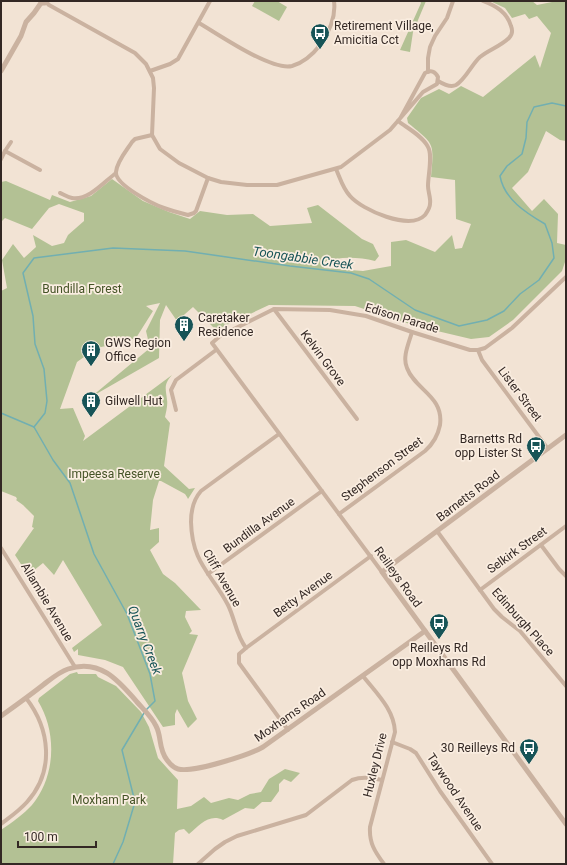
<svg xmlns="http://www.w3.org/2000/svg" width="567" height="865" font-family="Roboto,sans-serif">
<rect width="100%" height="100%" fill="#f2e3d4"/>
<g fill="#b3c194">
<polygon points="255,1 277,1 287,7 279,21 252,6"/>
<polygon points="420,1 426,1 413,32 410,52 400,50 421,3"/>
<path d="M490 1H532L537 5 557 1H566V141L560 140 546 131 528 172 512 188 532 211 544 199 558 214 557 243 566 245V259L562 271 513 320 489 337 471 339 416 326 355 306 269 305 216 330 193 307 177 321 166 305 160 320 159 358 91 397 150 348 146 331 160 303 146 306 153 311 136 338 121 342 109 348 106 346 87 350 84 357 77 362 60 409 73 408 85 436 83 441 172 375C163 385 166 389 167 400 168 405 166 412 165 417L170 423 164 466 189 489 195 488 188 499 187 497 185 494 161 481H159L153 500 150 530 159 528V542L150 550 163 574 175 583 201 610 186 611 185 617 192 631 189 634 198 635 182 673 188 701 197 719 188 728 177 709 175 714V725L163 727 123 667 105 660 78 655V649L74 652 72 648 102 625 63 560 54 575 43 563 28 575 15 555 34 528 32 527 34 516 23 505 16 500 17 499 16 497 1 491V291L7 288 2 260 13 244 24 258 36 247 33 235 52 246 64 243 68 235 84 221V213L59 204 49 208 32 229 5 218 1 222V182L6 181 50 200 52 195 70 202 91 196 112 179 143 201 169 212 190 219 200 211 227 215 253 214 270 226 312 223 307 208 318 205 362 239 373 244 379 256 375 261C357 257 339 256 322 263L324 268 363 271 391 266V242L406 240 435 252 452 235 455 249 462 248 471 224 456 219 455 180 431 177C434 142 435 145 408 123L407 118 421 98 439 89 449 94 461 86 483 97 535 55 540 68 551 33 537 16 529 19 525 14 512 18 505 8Z"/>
<path d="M77 672 78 674H96L98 677 116 686 141 712 149 727 158 758 178 780 177 809 191 806 204 797 211 803 229 798 238 800 250 794 261 792 269 779 285 769 300 773 291 782 284 779 279 784V791L271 802H262L254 809 245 808 223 820C209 813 199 826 189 834L184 829 179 830 175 833 173 864H1V830C11 823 24 814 32 805 56 776 57 732 38 701L39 698 70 674Z"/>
</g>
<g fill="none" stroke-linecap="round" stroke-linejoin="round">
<g stroke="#71afb1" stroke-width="1.5">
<polyline points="1,413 34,427"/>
<path d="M34 427 45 413 47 401 44 369 35 344 33 316 23 273 34 258 113 248 185 251 290 266 351 273 369 279 415 310 459 326 487 320 504 311 520 294 539 280 554 258 552 243 545 224C526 213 504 199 500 176L507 166 522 154 526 138 527 122 534 107 552 103 566 106"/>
<polyline points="34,427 53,460 70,483 94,554 127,614 150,674 155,701 146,710"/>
<polyline points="113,864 123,842 135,802 122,750 144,713"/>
</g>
<g stroke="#cab2a0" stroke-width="4">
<path d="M46 2 49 5 135 53 146 64 153 78 154 88 152 135 160 149 179 163 208 178 221 182 247 185H277L341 167 390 130 423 92 437 84 438 77C435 71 431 70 425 73L401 117"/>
<path d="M199 23C218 34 271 71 292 66 303 63 314 53 321 44 329 32 336 16 334 1"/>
<polyline points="150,71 170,64 178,59 210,1"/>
<polyline points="428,72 428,58 430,47 435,36 447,18 453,1"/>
<path d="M438 81C443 84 450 88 456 85 465 80 472 64 480 57 489 50 501 46 509 38 512 35 513 31 511 26 507 12 496 6 483 1"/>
<path d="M152 135 135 139 132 142C127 150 117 161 116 172 115 185 153 204 164 208 172 211 180 213 188 215L194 213 196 211 208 178"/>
<polyline points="5,151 11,142"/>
<polyline points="1,159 5,151 40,170"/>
<path d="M336 169C340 178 343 189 350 196 362 210 410 231 425 215 427 212 430 208 430 204 431 198 428 192 428 186 428 175 433 155 428 147 423 136 407 128 398 121"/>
<path d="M60 193C63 194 67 197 72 198 88 201 104 182 116 173"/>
<polyline points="274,309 357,419"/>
<polyline points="478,350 482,360 548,449"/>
<polyline points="176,410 171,390 176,380 216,350"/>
<path d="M279 434 201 491C193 500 191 510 191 522 192 563 211 573 228 605 235 619 236 635 246 648L239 654V663L288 730"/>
<path d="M339 514 425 451C433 444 438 435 440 425 444 396 415 390 407 368 402 357 409 343 412 332"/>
<polyline points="437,531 494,609 502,617 520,631 566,686"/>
<polyline points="541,545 559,569 566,576"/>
<polyline points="1,548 75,667"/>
<polyline points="382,572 212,343 220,336 274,309 330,310 366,316 412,332 470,350 478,350 485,348 512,328 566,277"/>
<polyline points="208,574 322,491"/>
<polyline points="480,590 566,526"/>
<polyline points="246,648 371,556"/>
<path d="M363 676C376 693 394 709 395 732L370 827C369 843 375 852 384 864"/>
<polyline points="392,742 410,749 416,753 440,791 492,864"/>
<path d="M1 824C10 817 19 811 27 802 55 771 50 729 26 698"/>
<path d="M198 864 215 849 225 842 237 836 306 815 352 780C363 776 371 778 382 780"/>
</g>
<g stroke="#cab2a0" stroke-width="5">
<polyline points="41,3 45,3 47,1"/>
<polyline points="1,71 21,36 26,22 34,13 41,3"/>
<polyline points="566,435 382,572 566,824"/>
<path d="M1 716C15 706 29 696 43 685 51 679 59 672 68 669 100 658 119 681 137 702 143 709 152 717 156 726 162 737 158 748 167 760 170 764 174 768 178 769 193 773 249 755 263 747L425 631"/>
</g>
</g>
<defs>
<g id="bus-pin" transform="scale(1)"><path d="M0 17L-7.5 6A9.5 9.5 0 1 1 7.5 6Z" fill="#175457" stroke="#faede0"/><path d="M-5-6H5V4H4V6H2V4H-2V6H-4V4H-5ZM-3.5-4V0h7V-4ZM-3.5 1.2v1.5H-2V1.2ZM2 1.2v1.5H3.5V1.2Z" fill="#fff"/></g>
<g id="building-pin" transform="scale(1)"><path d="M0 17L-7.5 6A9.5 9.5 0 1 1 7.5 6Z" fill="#175457" stroke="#faede0"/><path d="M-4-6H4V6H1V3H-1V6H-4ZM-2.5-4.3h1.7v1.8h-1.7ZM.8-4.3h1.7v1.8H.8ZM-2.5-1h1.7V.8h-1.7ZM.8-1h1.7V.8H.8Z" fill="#fff"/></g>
</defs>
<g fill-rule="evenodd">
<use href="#bus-pin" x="320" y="33"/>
<use href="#building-pin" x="184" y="325"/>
<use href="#building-pin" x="91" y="350"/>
<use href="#building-pin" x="91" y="401"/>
<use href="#bus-pin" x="536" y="446"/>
<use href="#bus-pin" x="439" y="623"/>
<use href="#bus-pin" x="529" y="748"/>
</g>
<g text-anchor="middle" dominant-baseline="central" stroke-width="3.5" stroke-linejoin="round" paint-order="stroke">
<g font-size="12" fill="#332824" stroke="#faede0" text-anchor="start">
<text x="334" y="26">Retirement Village,<tspan x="334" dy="14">Amicitia Cct</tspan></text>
<text x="198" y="318">Caretaker<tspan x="198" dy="14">Residence</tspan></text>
<text x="105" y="343">GWS Region<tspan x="105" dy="14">Office</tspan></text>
<text x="105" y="401">Gilwell Hut</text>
<text x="522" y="439" text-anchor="end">Barnetts Rd<tspan x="522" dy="14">opp Lister St</tspan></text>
<text x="439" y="648" text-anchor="middle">Reilleys Rd<tspan x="439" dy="14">opp Moxhams Rd</tspan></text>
<text x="515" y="748" text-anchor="end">30 Reilleys Rd</text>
</g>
<g font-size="12" fill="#445326" stroke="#faede0">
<text x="82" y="289">Bundilla Forest</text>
<text x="114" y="474">Impeesa Reserve</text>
<text x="109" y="800">Moxham Park</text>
</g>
<g font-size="12" fill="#332824" stroke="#faede0">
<text transform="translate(402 318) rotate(17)">Edison Parade</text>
<text transform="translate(323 358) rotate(53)">Kelvin Grove</text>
<text transform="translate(520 394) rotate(53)">Lister Street</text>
<text transform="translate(382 469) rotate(-37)">Stephenson Street</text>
<text transform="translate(468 496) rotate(-37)">Barnetts Road</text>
<text transform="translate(259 525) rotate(-36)">Bundilla Avenue</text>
<text transform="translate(517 550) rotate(-36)">Selkirk Street</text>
<text transform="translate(398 577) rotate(54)">Reilleys Road</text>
<text transform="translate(222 578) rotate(60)">Cliff Avenue</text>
<text transform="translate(303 594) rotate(-36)">Betty Avenue</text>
<text transform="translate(47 602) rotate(59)">Allambie Avenue</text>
<text transform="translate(523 622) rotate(48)">Edinburgh Place</text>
<text transform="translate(290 715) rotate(-35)">Moxhams Road</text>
<text transform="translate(375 765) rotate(-76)">Huxley Drive</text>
<text transform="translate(455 792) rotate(56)">Taywood Avenue</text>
</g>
<g font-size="13" font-style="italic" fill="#175457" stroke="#faede0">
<text transform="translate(303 258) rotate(8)">Toongabbie Creek</text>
<text transform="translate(145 640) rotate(69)">Quarry Creek</text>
</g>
</g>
<rect width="567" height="865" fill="none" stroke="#332824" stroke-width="4"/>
<path d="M18 841v6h78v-6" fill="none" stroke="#332824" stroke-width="2"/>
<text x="24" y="841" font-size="12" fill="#332824" stroke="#faede0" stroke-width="3" paint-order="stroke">100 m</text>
</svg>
